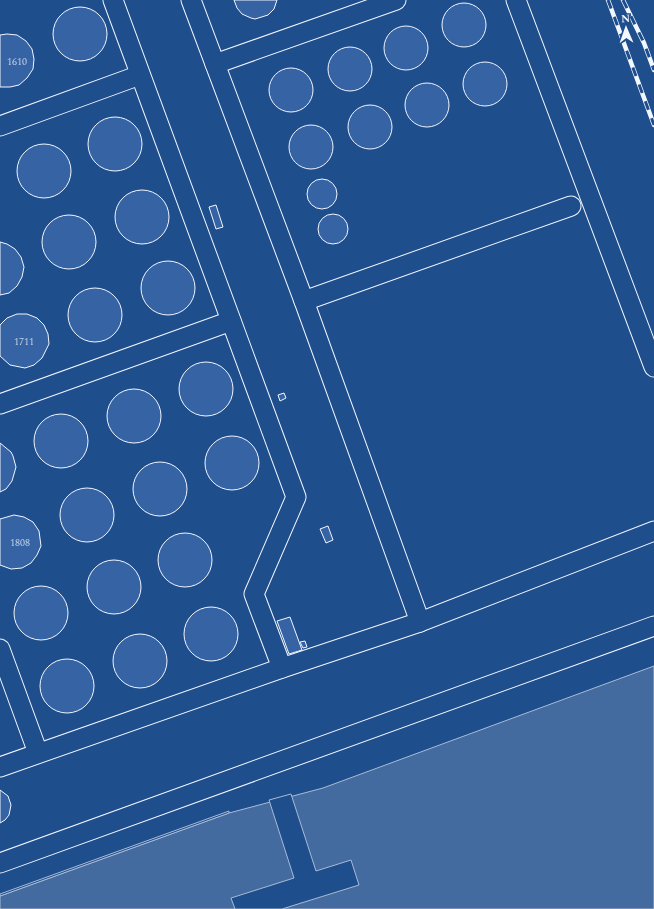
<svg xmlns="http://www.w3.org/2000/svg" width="654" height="909" font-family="Spectral,serif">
<rect width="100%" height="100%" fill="#1f4e8c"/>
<polygon fill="#446ba0" stroke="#a8bbd7" points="654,666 654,909 0,909 0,896 229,813 323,788"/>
<g fill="#1f4e8c" stroke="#a8bbd7">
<polygon points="291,794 316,871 351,860 359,885 282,909 235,909 231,898 294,878 269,800"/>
<polygon points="229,811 229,813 0,896 0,894"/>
</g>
<g fill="#3563a3" stroke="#f2f6ff">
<polygon points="234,0 277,0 274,9 268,15 255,19 251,18 242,14 237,8"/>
<circle cx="464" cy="25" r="22"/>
<circle cx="80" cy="34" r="27"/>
<circle cx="406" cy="48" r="22"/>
<polygon points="7,34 17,35 26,41 32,49 34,59 33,69 27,78 19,85 10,87 0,87 0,35"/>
<circle cx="350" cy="69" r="22"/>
<circle cx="485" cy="84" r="22"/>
<circle cx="291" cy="90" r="22"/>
<circle cx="427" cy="105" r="22"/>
<circle cx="370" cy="127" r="22"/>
<circle cx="115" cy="144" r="27"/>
<circle cx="311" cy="147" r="22"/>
<circle cx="44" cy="171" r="27"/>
<circle cx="322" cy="194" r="15"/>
<circle cx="142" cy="217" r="27"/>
<polygon points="216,205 223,227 216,229 209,207"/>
<circle cx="333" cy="229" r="15"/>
<circle cx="69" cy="242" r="27"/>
<polygon points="0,242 7,244 15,249 21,257 24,267 22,277 17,286 9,293 0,295"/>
<circle cx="168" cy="288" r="27"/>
<circle cx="95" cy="315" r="27"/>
<polygon points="17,314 27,314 37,318 44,325 48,334 49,344 42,358 34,365 25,368 10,365 0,356 0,325 7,318"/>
<circle cx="206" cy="389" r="27"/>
<circle cx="134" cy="416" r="27"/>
<polygon points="284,393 286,398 280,401 278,395"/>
<circle cx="61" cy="441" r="27"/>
<circle cx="232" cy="463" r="27"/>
<polygon points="0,443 11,452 13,456 16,467 12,481 6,489 0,492"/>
<circle cx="160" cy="489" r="27"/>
<circle cx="87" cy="515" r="27"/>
<polygon points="14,515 24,517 33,522 39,531 41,546 37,555 31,563 22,568 11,569 0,565 0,519"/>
<polygon points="328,526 333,540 326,543 320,529"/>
<circle cx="185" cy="560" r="27"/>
<circle cx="114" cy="587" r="27"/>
<circle cx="41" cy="613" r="27"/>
<circle cx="211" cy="634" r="27"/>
<polygon points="290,617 302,650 289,654 277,621"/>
<circle cx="140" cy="661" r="27"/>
<polygon points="305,641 307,647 303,648 300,642"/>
<circle cx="67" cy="686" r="27"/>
<polygon points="0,790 8,796 11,805 9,815 5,820 0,823"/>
</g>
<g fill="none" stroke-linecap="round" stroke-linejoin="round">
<g stroke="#f2f6ff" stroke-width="21">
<g id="minor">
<polyline points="113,0 296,497 254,594 282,668"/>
<polyline points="191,0 304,301 420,622"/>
<polyline points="516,0 654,367"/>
<polyline points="215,64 396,0"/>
<polyline points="0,126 140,75"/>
<polyline points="304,301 571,206"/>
<polyline points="0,404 231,321"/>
<polyline points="0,649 38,753"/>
<polyline points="0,767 282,668 420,622 654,531"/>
<polyline points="0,863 654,626"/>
</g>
</g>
<use href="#minor" stroke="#1f4e8c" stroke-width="19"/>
<g stroke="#f2f6ff" stroke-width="4.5">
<g id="rail">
<polyline points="608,0 654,125"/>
<polyline points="623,0 644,43 654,70"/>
</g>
</g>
<use href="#rail" stroke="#1f4e8c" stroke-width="3" stroke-dasharray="9" stroke-linecap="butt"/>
</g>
<g text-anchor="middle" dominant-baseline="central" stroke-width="3" stroke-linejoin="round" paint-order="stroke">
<g font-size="10" fill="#c3d1e8">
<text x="17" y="62">1610</text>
<text x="24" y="342">1711</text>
<text x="20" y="543">1808</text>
</g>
</g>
<g transform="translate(626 28) rotate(358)" stroke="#1f4e8c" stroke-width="3" paint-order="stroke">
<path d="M0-3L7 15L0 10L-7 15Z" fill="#f2f6ff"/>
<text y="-6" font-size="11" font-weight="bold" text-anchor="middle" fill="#f2f6ff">N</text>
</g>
</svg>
